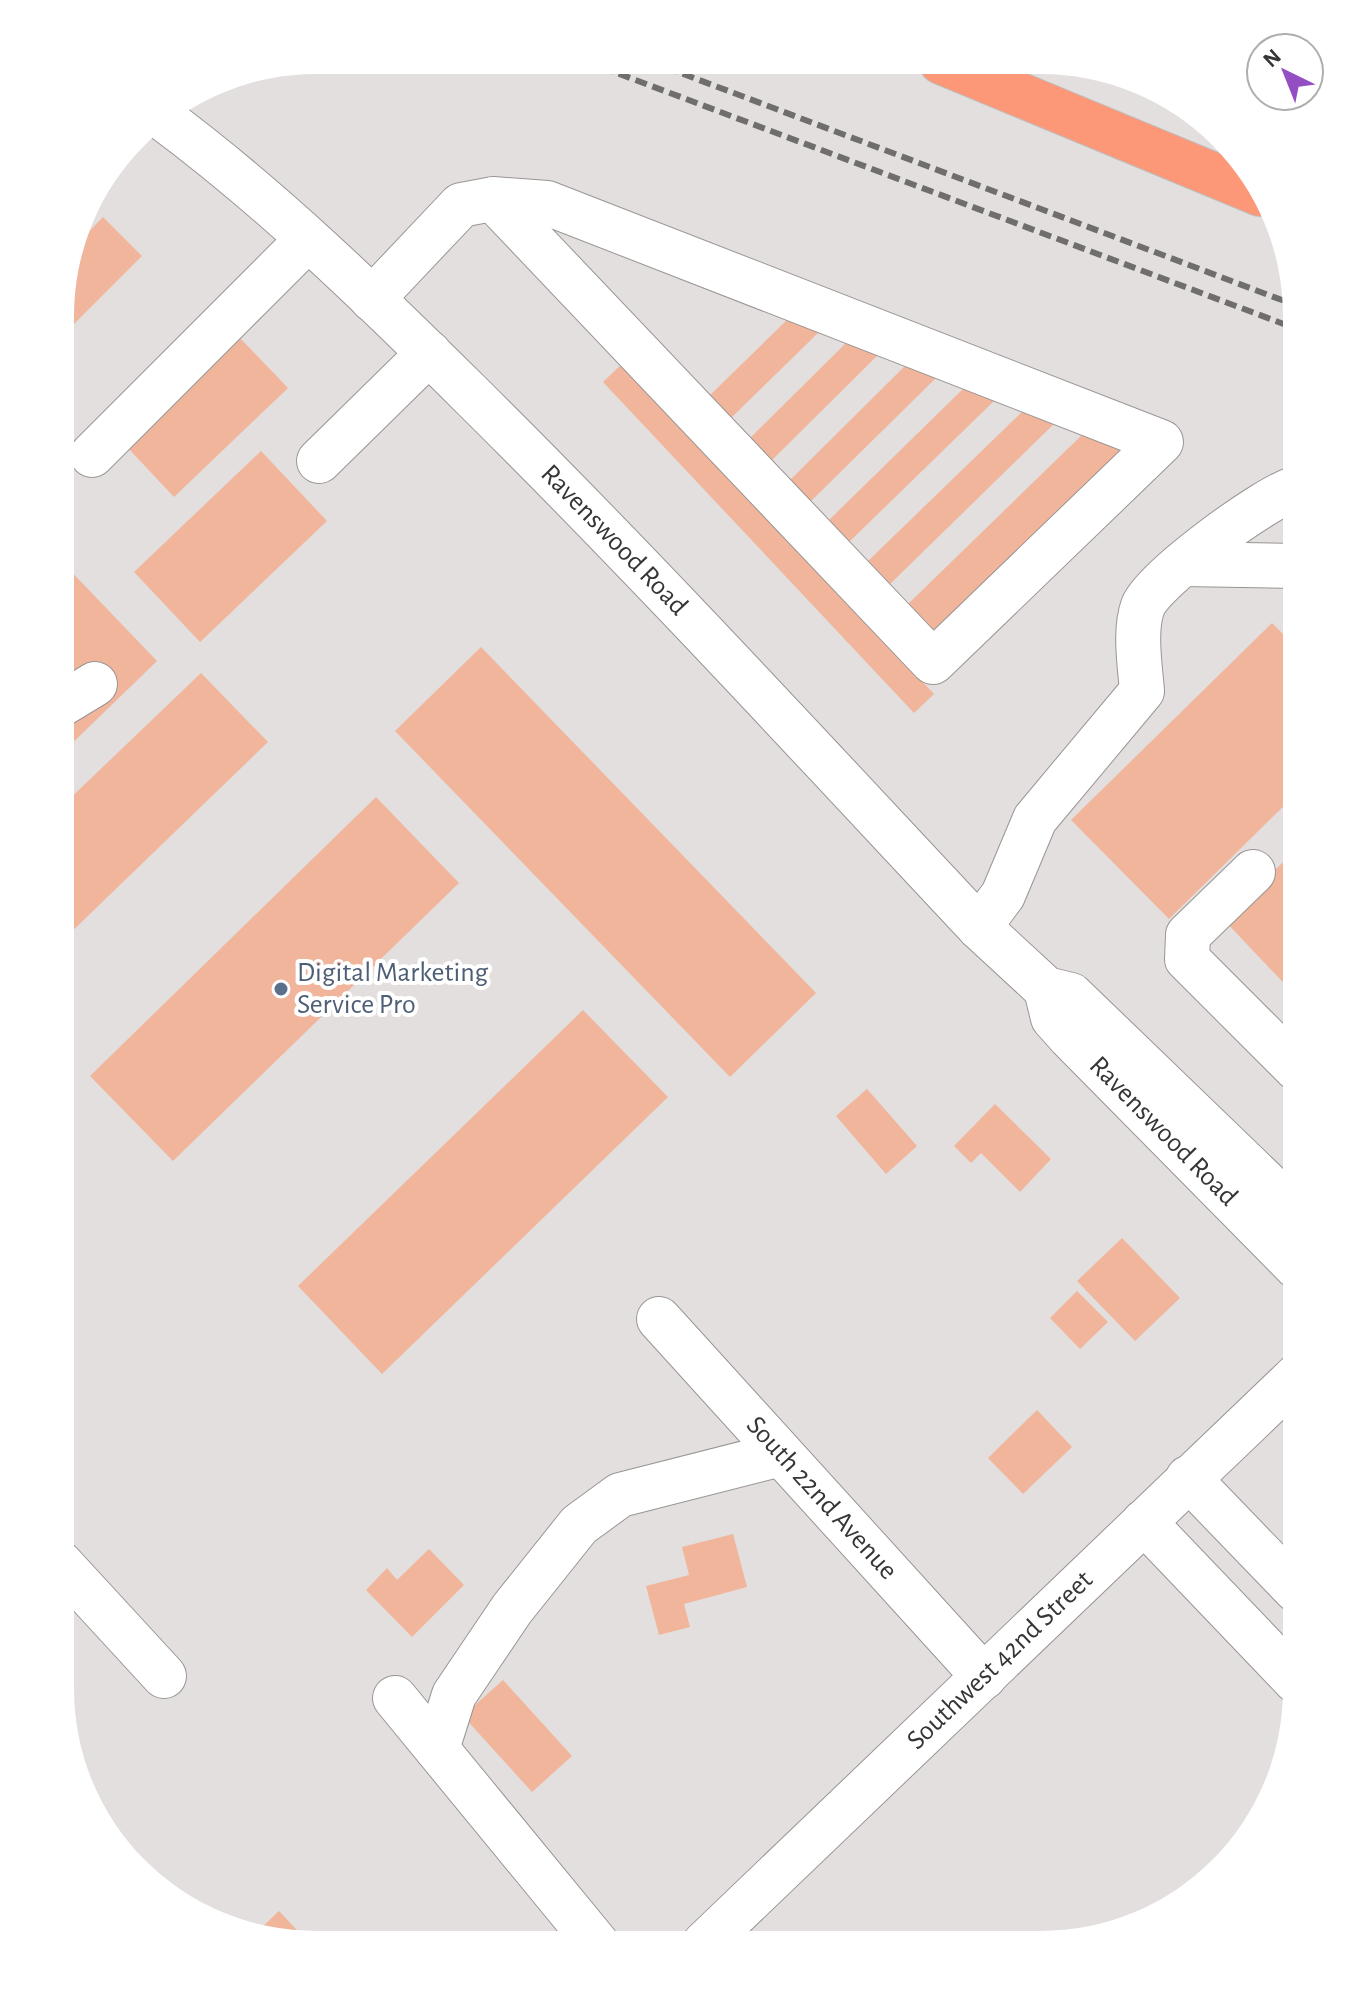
<svg xmlns="http://www.w3.org/2000/svg" width="1357" height="2005" font-family="'Alegreya Sans',sans-serif">
<rect width="100%" height="100%" fill="#e3dfde"/>
<g fill="#f0b59b">
<polygon points="103,217 142,256 62,336 62,282 75,246"/>
<polygon points="789,318 820,331 728,421 706,399"/>
<polygon points="240,338 288,388 174,497 127,447"/>
<polygon points="848,341 879,354 769,463 747,441"/>
<polygon points="623,363 934,694 914,713 603,382"/>
<polygon points="908,363 939,375 809,503 788,482"/>
<polygon points="966,386 996,399 847,544 826,523"/>
<polygon points="1026,408 1057,421 888,586 866,563"/>
<polygon points="1084,433 1131,450 937,638 906,606"/>
<polygon points="261,451 327,521 200,642 134,572"/>
<polygon points="62,562 157,661 62,753"/>
<polygon points="1272,623 1297,648 1297,793 1169,919 1071,820"/>
<polygon points="481,647 816,993 730,1077 395,731"/>
<polygon points="201,673 268,742 64,939 61,936 61,807"/>
<polygon points="376,797 459,883 173,1161 90,1076"/>
<polygon points="1297,849 1297,997 1223,919"/>
<polygon points="583,1010 668,1097 382,1374 298,1286"/>
<polygon points="867,1089 917,1146 886,1174 836,1116"/>
<polygon points="995,1104 1051,1159 1020,1192 981,1153 971,1163 954,1146"/>
<polygon points="1122,1238 1180,1298 1135,1341 1077,1281"/>
<polygon points="1077,1291 1108,1322 1080,1349 1050,1318"/>
<polygon points="1037,1410 1072,1447 1023,1494 988,1458"/>
<polygon points="733,1534 747,1587 684,1604 690,1627 659,1635 646,1586 689,1575 682,1547"/>
<polygon points="429,1549 464,1585 412,1637 366,1590 387,1568 397,1580"/>
<polygon points="503,1680 572,1756 532,1792 463,1716"/>
<polygon points="279,1911 309,1943 283,1943 257,1932"/>
</g>
<g fill="none" stroke-linecap="round" stroke-linejoin="round">
<g stroke="#999594" stroke-width="46">
<g id="minor">
<path id="s1" d="M160 116C271 198 372 297 470 394 645 567 811 748 979 927L1046 989 1071 995 1297 1213"/>
<polyline points="372,299 461,205 493,199 547,203 1161,442 933,662 493,199"/>
<polyline points="92,455 307,240"/>
<polyline points="319,461 429,353"/>
<polyline points="1183,564 1297,566"/>
<polyline points="62,704 95,684"/>
<polyline points="1253,872 1188,935 1187,959 1297,1069"/>
<path d="M979 927 1003 895 1035 819 1142 691C1140 666 1134 630 1143 606 1155 578 1266 496 1297 488"/>
<path id="s2" d="M1046 989 1053 1018 1070 1037 1297 1267"/>
<path id="s3" d="M659 1319 984 1677"/>
<polyline points="1188,1478 1296,1590"/>
<polyline points="1144,1522 1296,1681"/>
<polyline points="60,1563 164,1676"/>
<polyline points="395,1698 597,1944"/>
<polyline points="437,1749 454,1695 512,1609 579,1525 620,1495 781,1454"/>
<path id="s4" d="M704 1944 1297 1376"/>
</g>
</g>
<g stroke="#bfbebe" stroke-width="46">
<polyline id="highway" points="941,62 1260,194"/>
</g>
<use href="#minor" stroke="#fff" stroke-width="44"/>
<use href="#highway" stroke="#fc9877" stroke-width="44"/>
<g stroke="#706d6d" stroke-width="6" stroke-dasharray="12 6" stroke-linecap="butt">
<polyline points="585,61 1297,329"/>
<polyline points="649,61 1295,305"/>
</g>
</g>
<circle fill="#5c6f8a" stroke="#fff" stroke-width="3" cx="281" cy="989" r="8"/>
<g text-anchor="middle" dominant-baseline="central" stroke-width="8" stroke-linejoin="round" paint-order="stroke">
<g font-size="28" fill="#363434" stroke="#fff">
<text stroke="none"><textPath href="#s1" startOffset="622">Ravenswood Road</textPath></text>
<text stroke="none"><textPath href="#s2" startOffset="188">Ravenswood Road</textPath></text>
<text stroke="none"><textPath href="#s3" startOffset="242">South 22nd Avenue</textPath></text>
<text stroke="none"><textPath href="#s4" startOffset="410">Southwest 42nd Street</textPath></text>
</g>
<g font-size="28" fill="#4e5e75" stroke="#fff" text-anchor="start">
<text x="297" y="973">Digital Marketing<tspan x="297" dy="32">Service Pro</tspan></text>
</g>
</g>
<path d="M0 0H1357V2005H0ZM316 74H1041A242 242 0 0 1 1283 316V1689A242 242 0 0 1 1041 1931H316A242 242 0 0 1 74 1689V316A242 242 0 0 1 316 74Z" fill="#fff" fill-rule="evenodd"/>
<g transform="translate(1285 72) rotate(317)"><circle r="38" fill="#ffffff" stroke="#afaeae" stroke-width="2"/>
<path d="M0-6L14 30L0 20L-14 30Z" fill="#924ec2"/>
<text y="-12" font-size="22" font-weight="bold" text-anchor="middle" fill="#363434">N</text>
</g>
</svg>
